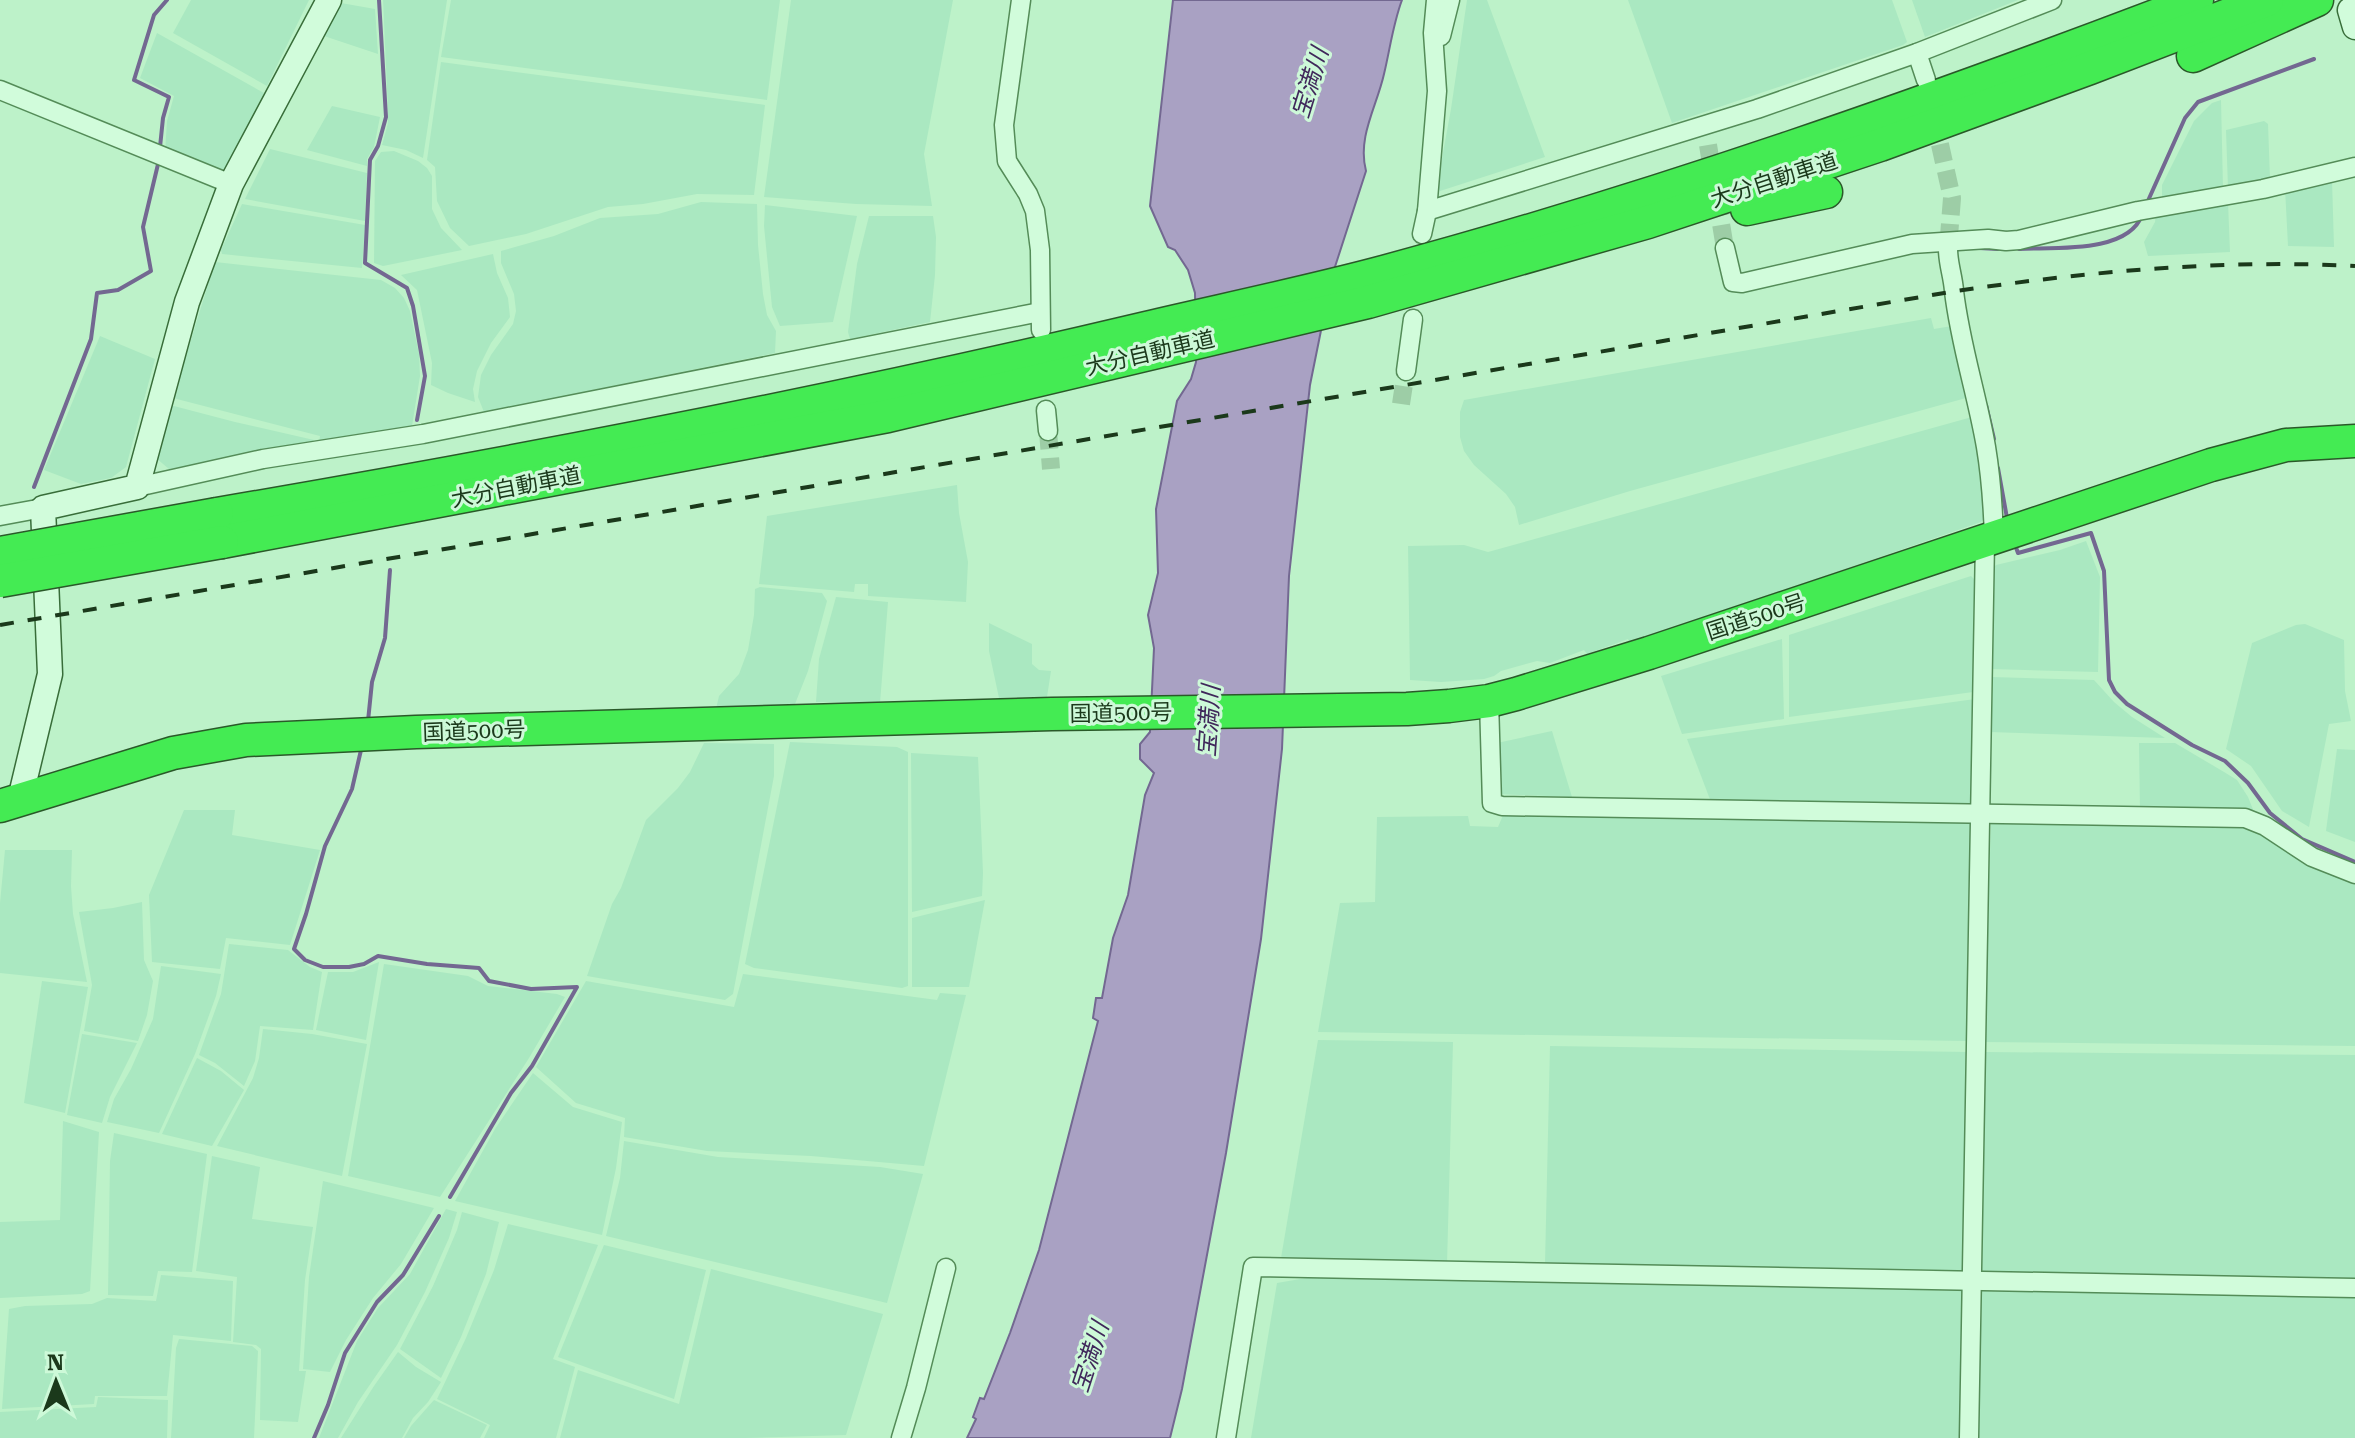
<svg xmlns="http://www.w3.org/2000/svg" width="2355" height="1438" font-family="'Roboto Serif','Noto Sans JP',serif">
<rect width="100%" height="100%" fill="#bdf2c9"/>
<g fill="#aae8c1">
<polygon points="191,0 309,0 267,86 173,33"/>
<polygon points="383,0 447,0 423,158 406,150 382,145 388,123 388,110"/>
<polygon points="451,0 780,0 767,100 441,57"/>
<polygon points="791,0 953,0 924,154 932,206 856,204 764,197"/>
<polygon points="1467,0 1487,0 1545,157 1440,191 1437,186 1451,109"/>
<polygon points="1628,0 1892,0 1907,42 1903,45 1672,123"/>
<polygon points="1912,0 2018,0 1925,37"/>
<polygon points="341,3 375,9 378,54 324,36"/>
<polygon points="157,33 264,93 223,173 165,152 167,121 174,96 140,78"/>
<polygon points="441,62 765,105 754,195 697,194 643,204 608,207 526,234 469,246 450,228 437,201 435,167 427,160"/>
<polygon points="2221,100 2223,189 2162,198 2162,185 2194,121 2212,103"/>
<polygon points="332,106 380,117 374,147 367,159 367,166 307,150"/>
<polygon points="2264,121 2268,124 2270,179 2228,188 2226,130"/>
<polygon points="270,149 367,173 365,221 245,199"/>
<polygon points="394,151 418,161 427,168 432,176 432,209 441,228 462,250 383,266 374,263 375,161 381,152"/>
<polygon points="2332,180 2334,247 2288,246 2285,188"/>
<polygon points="701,202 757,204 758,245 763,294 767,315 776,331 775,353 484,412 478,397 481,375 491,355 513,324 516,311 514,294 501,263 501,251 554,236 600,218 658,214"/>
<polygon points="2228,202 2230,252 2148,256 2144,242 2155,222 2156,214"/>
<polygon points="242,204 365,225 362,268 222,254 221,250"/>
<polygon points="765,205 857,216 833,322 780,326 772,307 764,226"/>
<polygon points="869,216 933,216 936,237 935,275 930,322 850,339 848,332 857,264"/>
<polygon points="493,254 497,273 508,298 510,317 491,343 477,371 473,389 475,402 448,393 431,385 432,363 417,290 401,275"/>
<polygon points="215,262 381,280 395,288 404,298 410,311 419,354 420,376 412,426 319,443 320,436 173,398"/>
<polygon points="1931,318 1934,329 1952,326 1966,398 1630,491 1519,525 1515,507 1506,494 1474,465 1464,451 1460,437 1460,412 1464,400"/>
<polygon points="100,336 155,359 126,467 111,478 81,484 44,470"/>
<polygon points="170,405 235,422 314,440 311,443 169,469 156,458"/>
<polygon points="1972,417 1980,449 1985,518 1981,522 1630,644 1628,639 1587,654 1584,650 1550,663 1537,661 1501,671 1494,676 1484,679 1441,682 1410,680 1408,546 1464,545 1488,552"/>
<polygon points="957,485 959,513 968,562 966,602 868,596 868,584 855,584 854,592 759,584 767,516"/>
<polygon points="2086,541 2100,577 2098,672 1990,669 1993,568 1996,565 2060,550"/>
<polygon points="1971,576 1974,579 1973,692 1789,717 1789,635"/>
<polygon points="760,587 822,593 827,601 808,671 793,709 716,709 719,696 739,674 748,650 754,615 755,589"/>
<polygon points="836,597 888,602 880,703 816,702 819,659"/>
<polygon points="989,623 1032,644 1032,664 1039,670 1051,671 1047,697 999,698 989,651"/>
<polygon points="2305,624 2344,640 2345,691 2351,721 2329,724 2309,827 2282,811 2251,766 2226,749 2252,643 2296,625"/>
<polygon points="1782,639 1784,719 1682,734 1661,676"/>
<polygon points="1991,677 2094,680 2114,702 2132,717 2165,738 1990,732"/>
<polygon points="1975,699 1972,808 1711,802 1687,739"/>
<polygon points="1552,731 1572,797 1497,794 1497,743"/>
<polygon points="790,742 897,747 908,752 908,986 902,988 754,968 745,964"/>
<polygon points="704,743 774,744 774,776 733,994 725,1000 587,976 612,904 621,888 646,820 678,788 690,772"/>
<polygon points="2139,743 2175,743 2224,772 2237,780 2248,797 2254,812 2140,810"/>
<polygon points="2337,749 2355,750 2355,842 2326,831"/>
<polygon points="911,753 978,757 983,873 982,896 912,912"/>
<polygon points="184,810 235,810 232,835 320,850 290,945 226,938 220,969 152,962 149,895"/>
<polygon points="1504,813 1972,820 1969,1041 1318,1032 1340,903 1375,902 1377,817 1468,816 1470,826 1498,827"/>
<polygon points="1991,822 2242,824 2355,882 2355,1046 1984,1042"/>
<polygon points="5,850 72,850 71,886 73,914 87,982 0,973 0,903"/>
<polygon points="985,900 969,987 912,987 912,918"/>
<polygon points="142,902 144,960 153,981 147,1015 138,1041 84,1031 92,985 79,912 113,908"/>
<polygon points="229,944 288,950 310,967 322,972 313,1030 260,1026 255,1061 244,1086 215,1063 199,1055 221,994"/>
<polygon points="379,962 366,1040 316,1030 328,972 353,972"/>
<polygon points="384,964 468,976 488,986 557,994 565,997 529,1058 440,1197 348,1176"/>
<polygon points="161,966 221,974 216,996 195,1054 159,1133 107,1122 114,1099 131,1069 153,1019"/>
<polygon points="743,974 937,1000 940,993 966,995 924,1166 811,1156 707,1151 624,1137 625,1118 576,1103 536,1067 586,981 734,1007"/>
<polygon points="42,981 88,987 65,1113 24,1103"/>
<polygon points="263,1029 312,1034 367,1044 342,1176 217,1146 253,1078 259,1058"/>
<polygon points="82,1034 137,1043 110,1097 102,1123 67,1115"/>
<polygon points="1318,1040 1453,1042 1447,1264 1281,1258"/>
<polygon points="1550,1046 1969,1052 1962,1272 1545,1264"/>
<polygon points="1986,1052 2355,1055 2355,1279 1979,1274"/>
<polygon points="197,1058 221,1071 244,1090 212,1146 162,1134"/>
<polygon points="533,1073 573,1107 622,1122 616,1168 602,1235 455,1201 495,1129"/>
<polygon points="63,1121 99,1132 90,1291 82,1294 0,1298 0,1222 60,1220"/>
<polygon points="114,1133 207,1154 192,1272 158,1271 153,1296 108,1295 110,1161"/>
<polygon points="624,1141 718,1157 880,1167 923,1174 887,1303 606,1236 620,1178"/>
<polygon points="212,1156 260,1167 252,1219 313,1227 305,1280 299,1371 306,1371 298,1422 260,1420 261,1349 256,1345 233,1342 237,1277 196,1271"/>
<polygon points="323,1181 434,1208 401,1264 373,1298 346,1340 330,1372 303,1369 309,1277"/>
<polygon points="446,1209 457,1212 449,1238 425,1292 397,1345 358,1402 338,1438 319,1438 357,1341 378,1308 410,1274"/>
<polygon points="462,1212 499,1222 486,1274 461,1337 441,1378 400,1349 433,1286 457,1230"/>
<polygon points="508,1224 598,1245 553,1359 575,1367 556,1438 484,1438 490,1425 437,1399 466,1338 494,1270"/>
<polygon points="604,1245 706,1270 674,1399 558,1357"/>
<polygon points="711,1269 883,1314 846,1435 745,1438 560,1438 578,1370 679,1404"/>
<polygon points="161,1275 233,1281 231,1341 173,1335 167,1396 95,1396 94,1404 2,1409 9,1309 25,1306 92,1304 107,1298 156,1301"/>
<polygon points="1312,1277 1963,1291 1961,1438 1251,1438 1277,1283"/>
<polygon points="1980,1290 2355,1295 2355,1438 1977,1438"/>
<polygon points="179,1339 252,1346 258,1351 254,1438 171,1438 176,1348"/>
<polygon points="398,1352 416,1367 441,1382 428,1402 413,1418 402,1438 341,1438 374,1386"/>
<polygon points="98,1397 168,1400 167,1438 0,1438 0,1412 96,1407"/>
<polygon points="434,1400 487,1425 480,1438 404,1438 411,1426"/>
</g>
<path fill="#a9a1c3" stroke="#736891" stroke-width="2" d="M1173 0H1402C1393 24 1390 49 1384 74 1377 106 1357 137 1366 171L1332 276 1310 385 1289 576 1282 749 1261 939 1226 1153 1182 1389 1170 1438H967L976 1419 973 1417 980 1398 984 1399 1010 1333 1039 1250 1098 1021 1093 1018 1096 998H1102L1113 938 1128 895 1145 795 1154 773 1140 759V744L1150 732 1154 648 1148 615 1158 573 1156 509 1177 401 1191 379 1196 362 1195 293 1188 270 1175 250 1168 247 1150 206Z"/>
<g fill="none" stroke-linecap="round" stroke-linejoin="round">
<g stroke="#736891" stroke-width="4">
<polyline points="379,0 386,117 378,146 370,160 365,263 407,288 413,306 425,376 417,420"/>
<polyline points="160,147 163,118 169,97 134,80 154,15 167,0"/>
<polyline points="2147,203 2185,118 2198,102 2314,59"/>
<polyline points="1979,248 1998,249"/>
<path d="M2019 249C2053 247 2128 254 2142 215"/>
<polyline points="1986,405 1994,439"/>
<polyline points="1998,468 2007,518"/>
<polyline points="34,487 91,339 97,293 118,290 151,271 143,227 159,160"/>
<polyline points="2014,542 2018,553 2091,533 2104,571 2109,680 2115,692 2127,704 2192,745 2225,761 2248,783 2270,813 2302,839 2355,862"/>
<polyline points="368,721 372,682 385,638 390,570"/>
<polyline points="361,750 352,789 325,846 306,914 294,949 305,960 323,967 349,967 364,964 378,956 427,964 479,968 489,981 531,989 577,987 532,1066 511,1093 450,1197"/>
<polyline points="314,1438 328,1405 345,1353 377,1302 403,1275 439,1216"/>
</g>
<g stroke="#9dcda6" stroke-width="18" stroke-dasharray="18 9" stroke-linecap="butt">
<polyline points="1934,118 1952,198 1948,249"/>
<polyline points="1708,145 1725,248"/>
<polyline points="1401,404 1406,371"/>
<polyline points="1048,431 1051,469"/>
</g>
<g stroke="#548c58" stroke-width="21">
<g id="street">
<polyline points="1021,0 1004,125 1007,161 1028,194 1035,211 1040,250 1041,330"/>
<polyline points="1441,36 1450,0"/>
<polyline points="1917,53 1926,80"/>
<polyline points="0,90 231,184"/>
<polyline points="1427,211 1437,91 1433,33 1436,0"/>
<polyline points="1422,234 1427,211 1757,109 1917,53 2052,0"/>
<polyline points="1725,248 1733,282 1742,283 1912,244 1988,239 2006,241 2019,240 2138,211 2263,189 2355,167"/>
<path d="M1948 249C1948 264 1953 276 1954 291 1960 344 1977 394 1986 447 1991 477 1993 507 1994 538"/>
<polyline points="1406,371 1413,319"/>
<polyline points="1046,410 1048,431"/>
<polyline points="137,487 263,459 423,434 1040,312"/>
<polyline points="0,516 43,508"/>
<polyline points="1489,701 1492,803 1502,806 2245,818 2265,826 2312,857 2355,874"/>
<polyline points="901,1438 916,1388 946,1268"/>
<polyline points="1226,1438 1253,1267 2355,1288"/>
<polyline points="1969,1438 1985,541"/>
</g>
</g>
<g stroke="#386d39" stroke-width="27">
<g id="secondary">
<polyline points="2350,10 2355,27"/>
<polyline points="20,799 50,674 43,508 137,487 187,302 231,184 329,0"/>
</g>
</g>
<g stroke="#2a5929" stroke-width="35">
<g id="highway">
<polyline points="2193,56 2317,0"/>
<polyline points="1747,209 1826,192"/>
<path d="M217 514C528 461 839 401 1146 328 1223 310 1300 294 1376 274 1655 199 1928 103 2197 0"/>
<polyline points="222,542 888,416 1368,302 1648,222 1880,145 2090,68 2267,0"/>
<polyline points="0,806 173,753 246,740 416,732 1052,714 1407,709 1449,706 1489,701 1516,694 1649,653 2211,465 2286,445 2355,441"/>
</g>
</g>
<use href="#street" stroke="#d1fcdb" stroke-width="18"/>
<use href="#secondary" stroke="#d1fcdb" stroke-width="24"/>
<use href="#highway" stroke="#44eb53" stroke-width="32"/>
<path stroke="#1b391b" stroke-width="4" stroke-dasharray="14 14" stroke-linecap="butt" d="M0 625 1950 292C2083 272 2220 259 2355 266"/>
<g stroke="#2a5929" stroke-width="35" stroke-linecap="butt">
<g id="highway-bridge">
<polyline points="0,553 217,514"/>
<polyline points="0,581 222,542"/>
</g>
</g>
<use href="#highway-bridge" stroke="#44eb53" stroke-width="32"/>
</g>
<g text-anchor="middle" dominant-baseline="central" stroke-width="6" stroke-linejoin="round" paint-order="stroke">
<g font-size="22" fill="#1b391b" stroke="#cdf9d8">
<text transform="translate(1774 180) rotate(-18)">大分自動車道</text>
<text transform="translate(1150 353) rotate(-13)">大分自動車道</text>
<text transform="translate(516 487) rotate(-11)">大分自動車道</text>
<text transform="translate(1756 617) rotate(-18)">国道500号</text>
<text transform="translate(1121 713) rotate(-1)">国道500号</text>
<text transform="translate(474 731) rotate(-2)">国道500号</text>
</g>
<g font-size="24" font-style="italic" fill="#40285b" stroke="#cdf9d8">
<text transform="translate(1310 83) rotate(-73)">宝満川</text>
<text transform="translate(1209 721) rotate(-86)">宝満川</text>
<text transform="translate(1090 1357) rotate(-72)">宝満川</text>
</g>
</g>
<g transform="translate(56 1382) rotate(359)" stroke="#cdf9d8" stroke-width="6" paint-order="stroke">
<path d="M0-6L14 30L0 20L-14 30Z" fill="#1b391b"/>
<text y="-12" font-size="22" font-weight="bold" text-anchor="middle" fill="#1b391b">N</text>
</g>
</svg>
